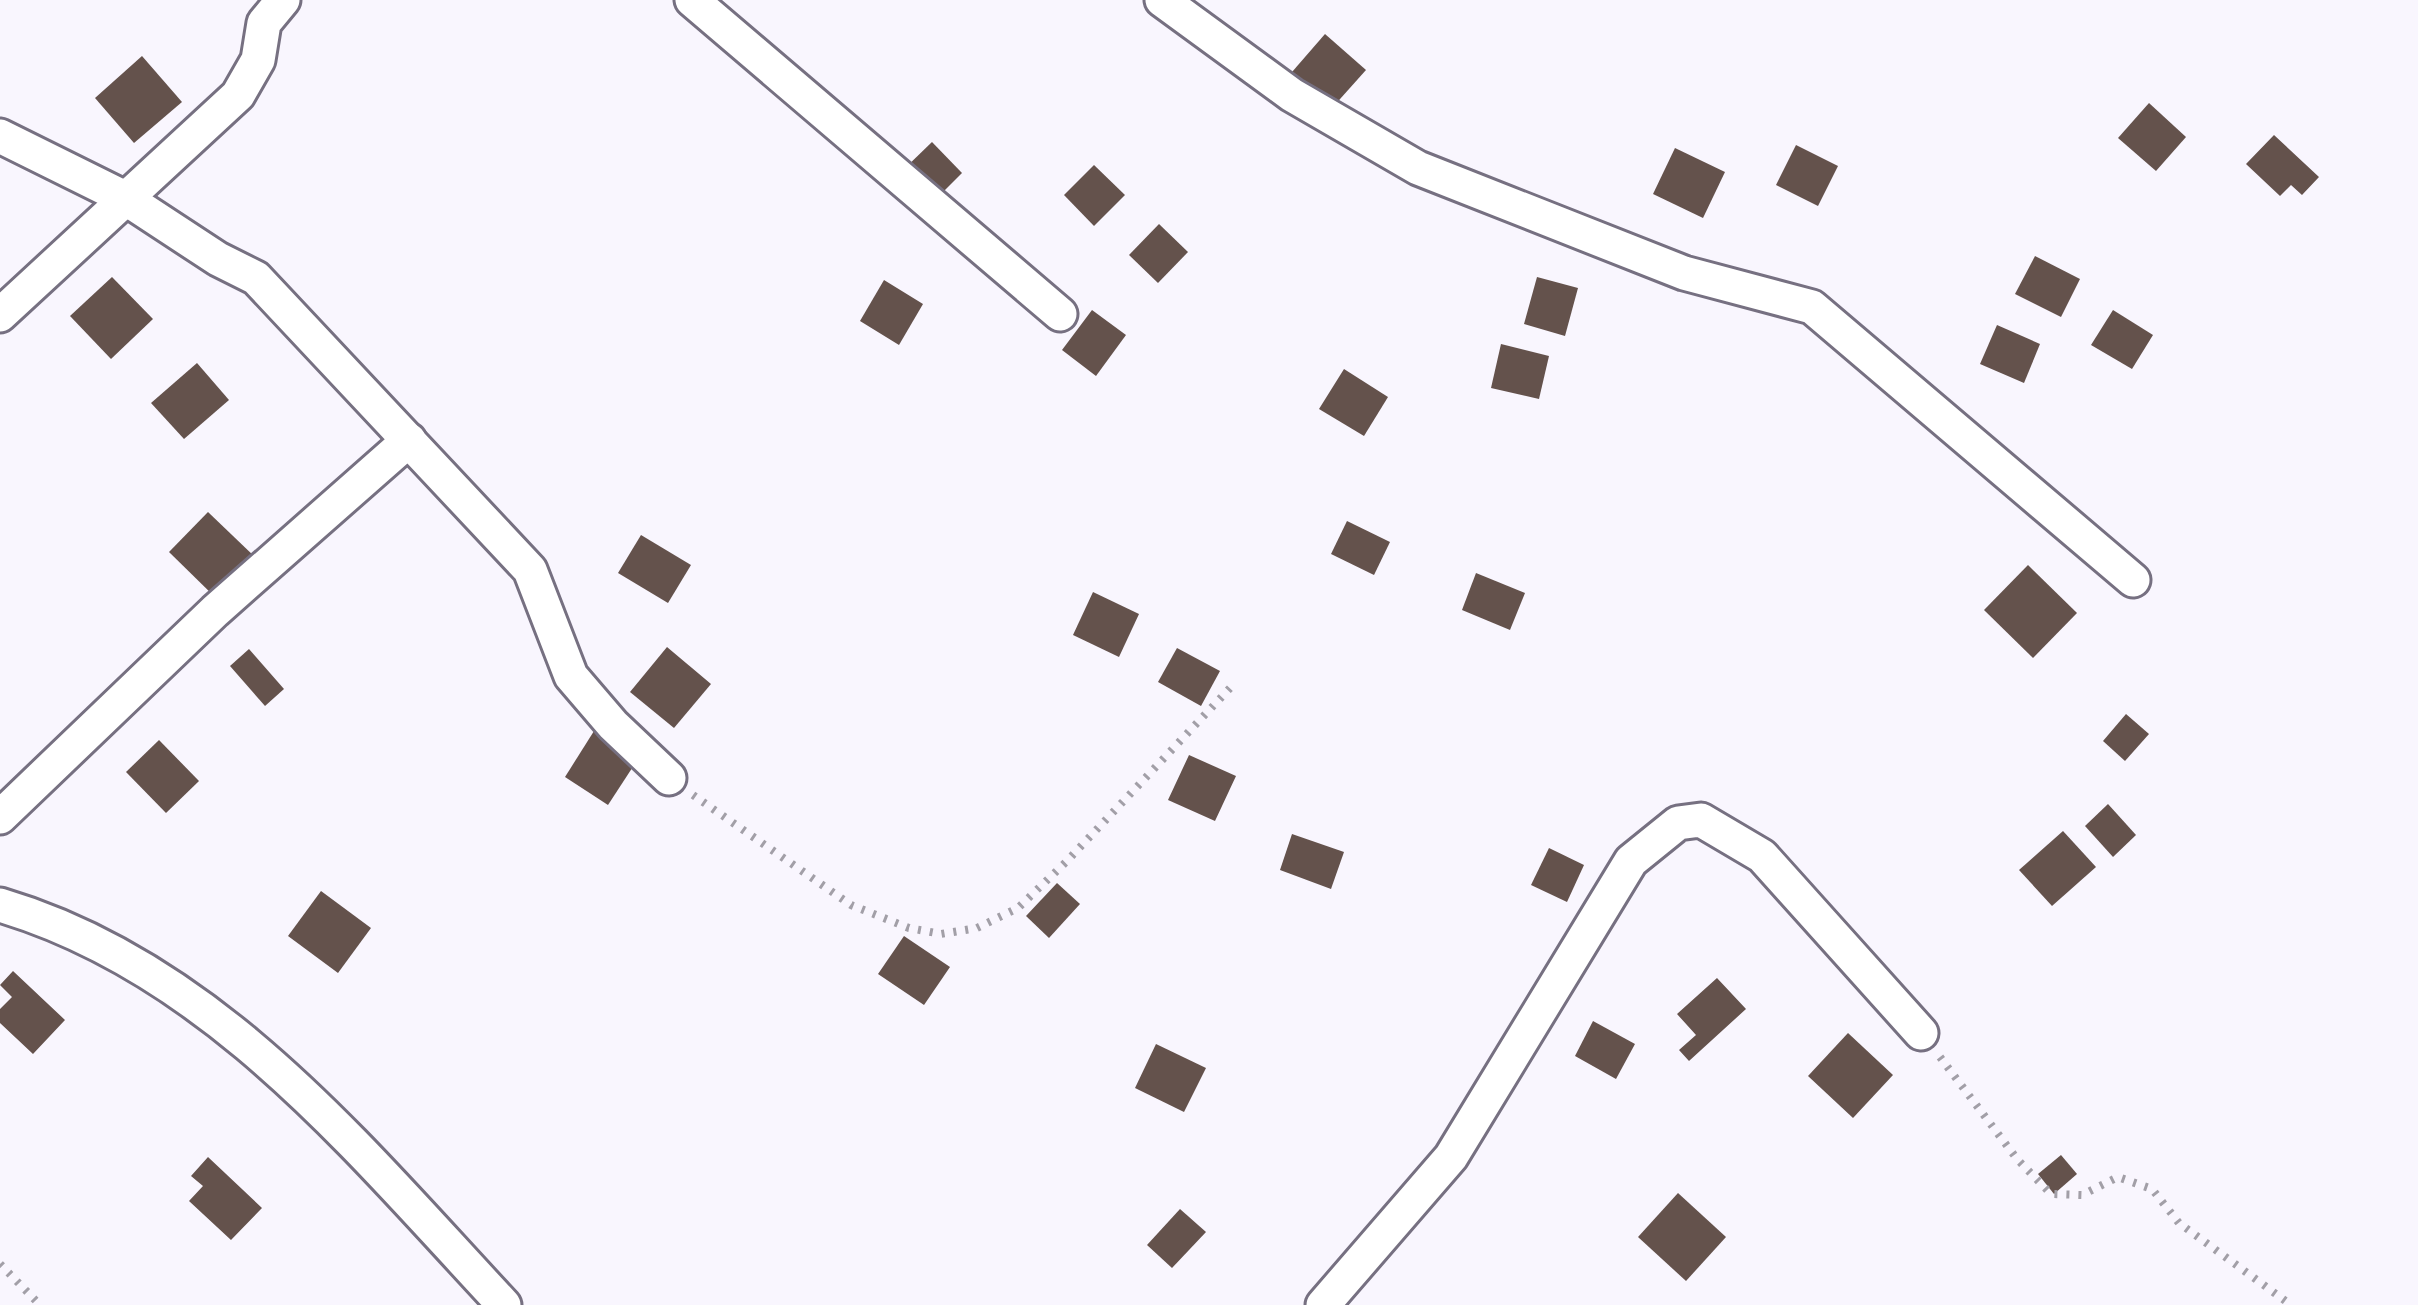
<svg xmlns="http://www.w3.org/2000/svg" width="2418" height="1305" font-family="'DM Sans',sans-serif">
<rect width="100%" height="100%" fill="#f9f6fe"/>
<g fill="#64524c">
<polygon points="1325,34 1366,70 1332,108 1292,72"/>
<polygon points="142,56 182,102 134,143 95,98"/>
<polygon points="2149,103 2186,137 2156,171 2118,138"/>
<polygon points="2274,135 2319,177 2302,195 2291,185 2280,196 2246,164"/>
<polygon points="932,142 962,173 932,203 901,172"/>
<polygon points="1796,145 1838,166 1818,206 1776,185"/>
<polygon points="1675,148 1725,172 1703,218 1653,194"/>
<polygon points="1094,165 1125,195 1094,226 1064,195"/>
<polygon points="1159,224 1188,252 1158,283 1129,255"/>
<polygon points="2035,256 2080,279 2061,317 2015,294"/>
<polygon points="112,277 153,319 111,359 70,316"/>
<polygon points="1537,277 1578,288 1565,336 1524,324"/>
<polygon points="884,280 923,304 899,345 860,321"/>
<polygon points="1092,310 1126,335 1096,376 1062,350"/>
<polygon points="2113,310 2153,335 2132,369 2091,345"/>
<polygon points="1997,325 2040,344 2024,383 1980,364"/>
<polygon points="1501,344 1549,356 1539,399 1491,388"/>
<polygon points="197,363 229,400 184,439 151,403"/>
<polygon points="1344,369 1388,397 1364,436 1319,409"/>
<polygon points="208,512 258,560 219,601 169,552"/>
<polygon points="1347,521 1390,542 1374,575 1331,554"/>
<polygon points="641,535 691,565 668,603 618,573"/>
<polygon points="2028,565 2077,613 2033,658 1984,610"/>
<polygon points="1476,573 1525,593 1510,630 1462,610"/>
<polygon points="1093,592 1139,614 1119,657 1073,635"/>
<polygon points="667,647 711,684 674,728 630,692"/>
<polygon points="1177,648 1220,671 1201,706 1158,682"/>
<polygon points="249,649 284,689 265,706 230,666"/>
<polygon points="2126,714 2149,734 2125,761 2103,741"/>
<polygon points="594,731 638,759 608,805 565,777"/>
<polygon points="159,740 199,781 166,813 126,772"/>
<polygon points="1189,755 1236,776 1215,821 1168,800"/>
<polygon points="2108,804 2136,835 2113,857 2085,826"/>
<polygon points="2063,831 2096,867 2052,906 2019,870"/>
<polygon points="1292,834 1344,852 1331,889 1280,870"/>
<polygon points="1549,848 1584,865 1567,902 1531,885"/>
<polygon points="1057,883 1080,904 1049,938 1026,916"/>
<polygon points="321,891 371,928 338,973 288,936"/>
<polygon points="904,936 950,967 924,1005 878,974"/>
<polygon points="13,971 65,1020 33,1054 0,1023 0,1009 12,997 0,985"/>
<polygon points="1717,978 1746,1009 1689,1061 1679,1050 1696,1035 1677,1014"/>
<polygon points="1593,1021 1635,1044 1616,1079 1575,1056"/>
<polygon points="1848,1033 1893,1075 1853,1118 1808,1076"/>
<polygon points="1156,1044 1206,1068 1184,1112 1135,1088"/>
<polygon points="2061,1155 2077,1174 2054,1194 2038,1174"/>
<polygon points="208,1157 262,1208 231,1240 189,1201 203,1186 191,1176"/>
<polygon points="1678,1193 1726,1237 1686,1281 1638,1237"/>
<polygon points="1180,1209 1206,1232 1172,1268 1147,1245"/>
</g>
<g fill="none" stroke-linecap="round" stroke-linejoin="round">
<g stroke="#767081" stroke-width="39">
<g id="street">
<polyline points="692,0 1060,314"/>
<polyline points="1162,0 1292,95 1418,168 1684,273 1812,307 2133,580"/>
<polyline points="0,136 125,198 218,259 256,278 530,570 571,676 613,725 669,778"/>
<polyline points="0,315 238,95 258,60 264,23 283,0"/>
<polyline points="0,817 215,611 409,440"/>
<path d="M0 905C213 968 358 1149 504 1305"/>
<polyline points="1323,1305 1451,1157 1631,861 1678,823 1701,820 1762,856 1921,1033"/>
</g>
</g>
<g stroke="#a29fa7" stroke-width="8" stroke-dasharray="3 9" stroke-linecap="butt">
<polyline points="693,795 851,905 909,928 941,934 977,928 1018,908 1067,861 1231,687"/>
<polyline points="1940,1057 2017,1159 2051,1194 2082,1195 2118,1177 2152,1189 2179,1223 2291,1305"/>
<polyline points="0,1264 40,1305"/>
</g>
<use href="#street" stroke="#fff" stroke-width="33"/>
</g>
</svg>
